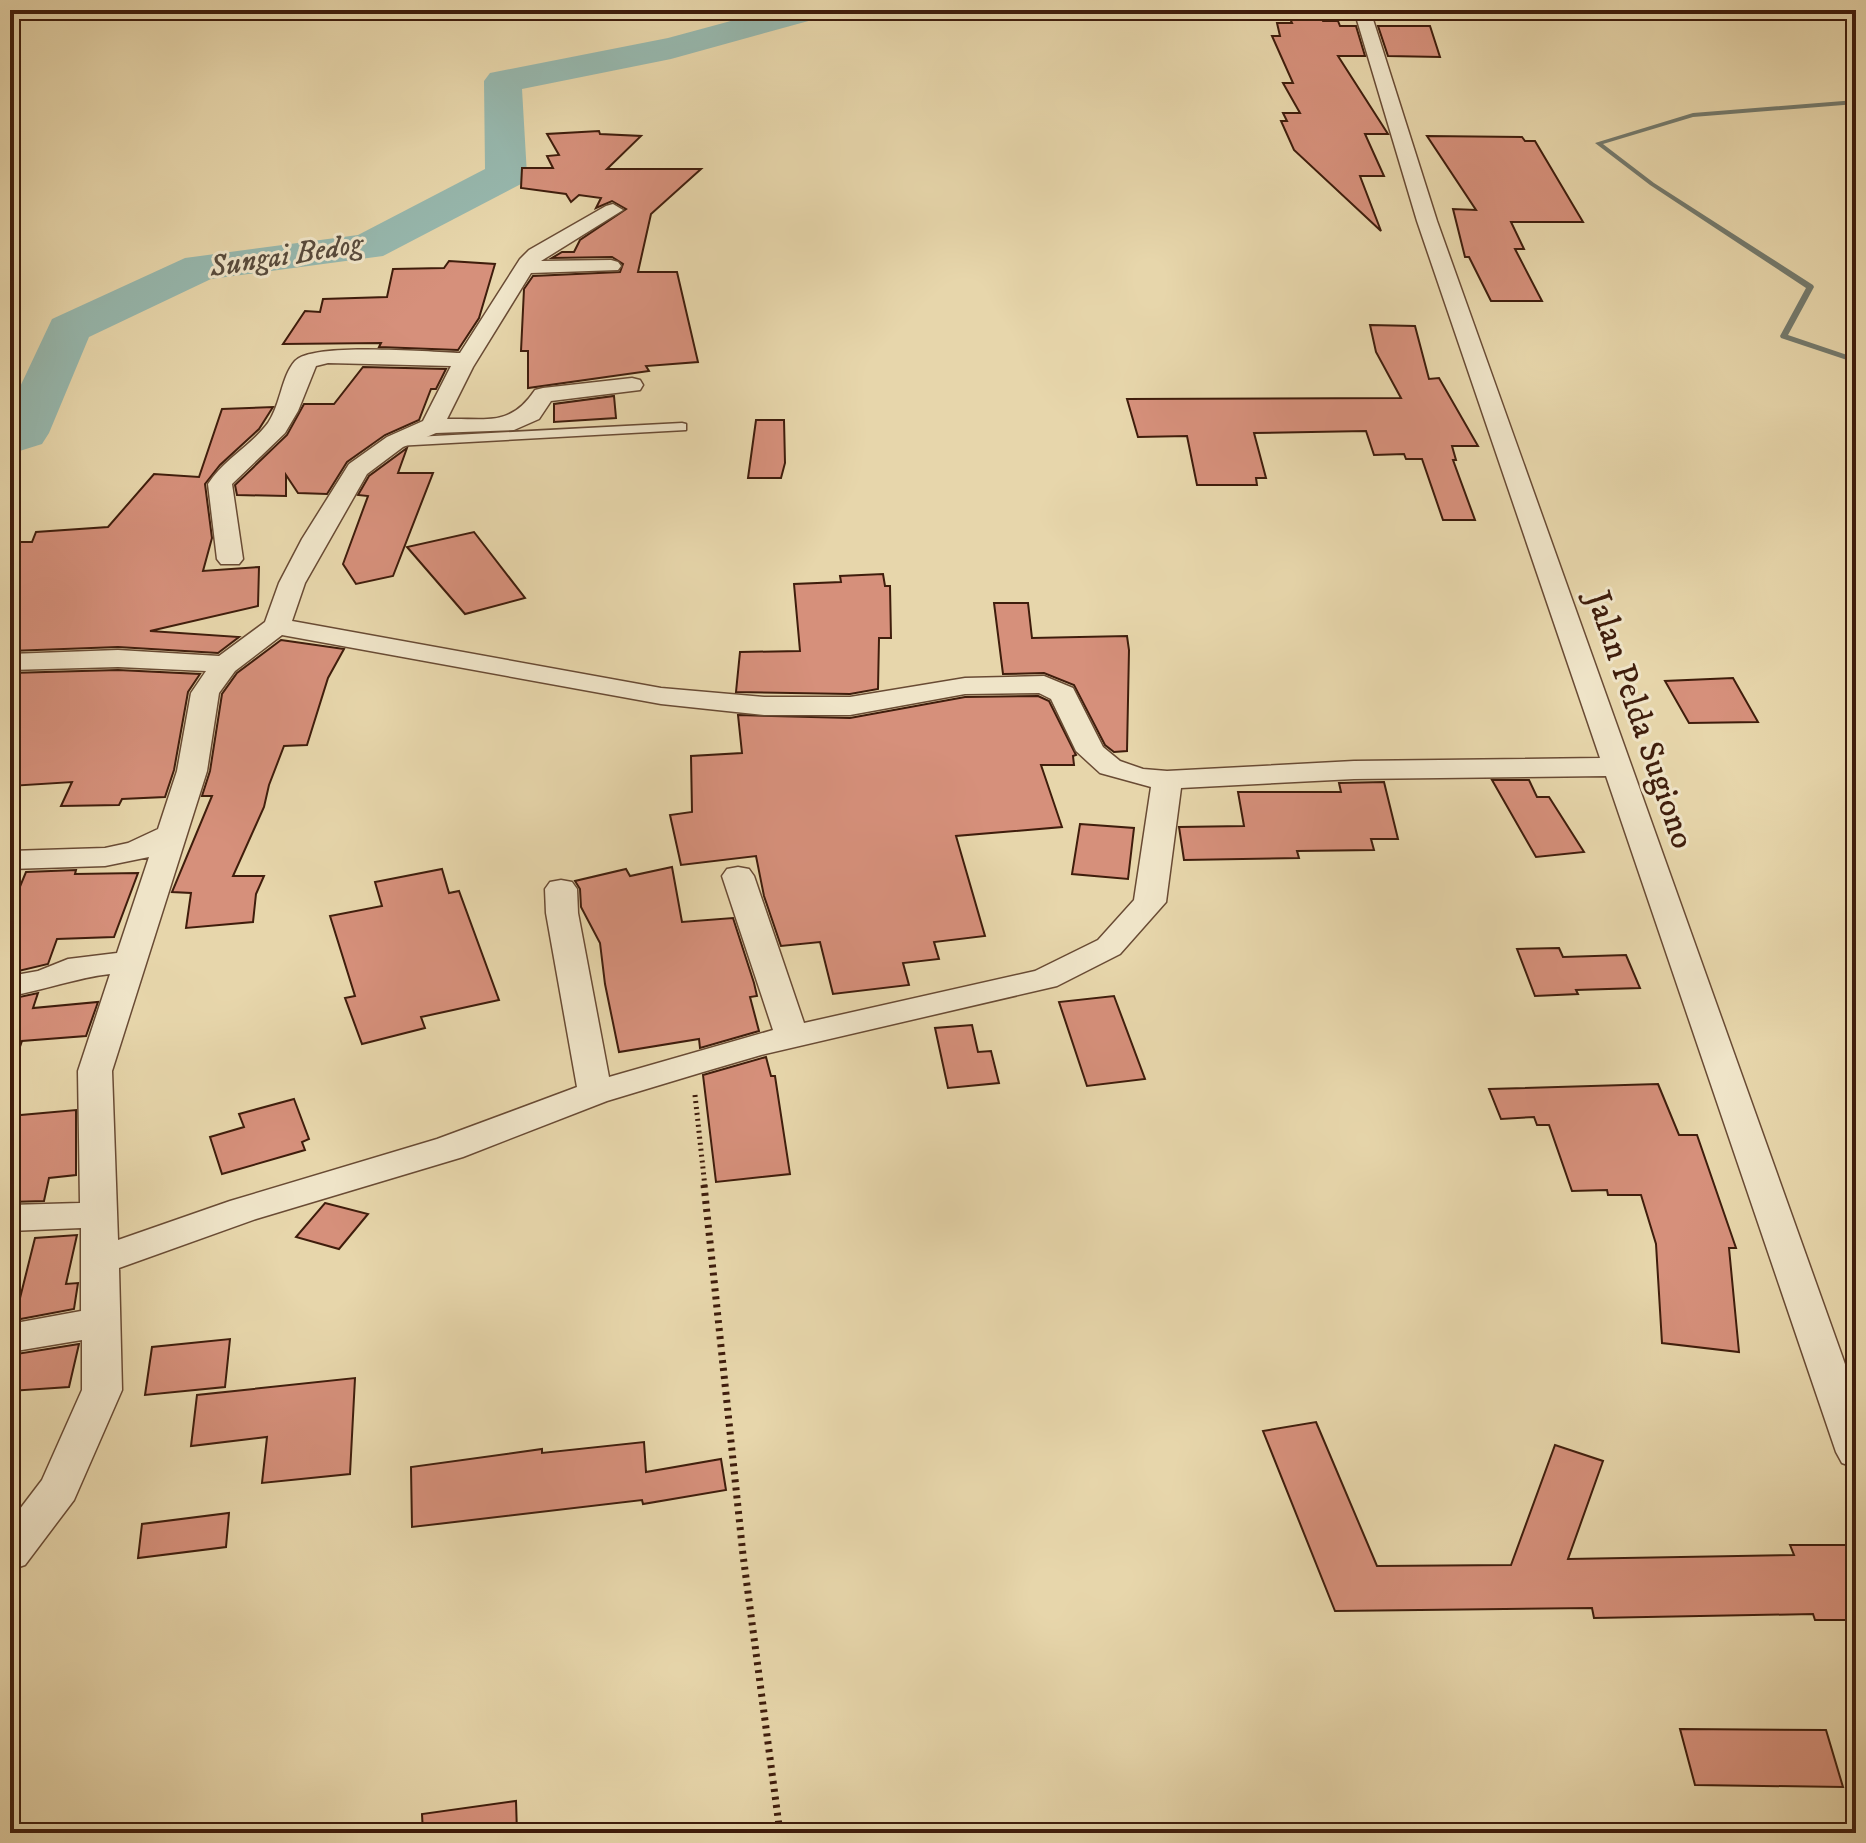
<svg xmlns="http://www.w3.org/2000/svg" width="1866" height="1843" font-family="'IM FELL DW Pica',serif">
<rect width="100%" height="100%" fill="#e7d6ab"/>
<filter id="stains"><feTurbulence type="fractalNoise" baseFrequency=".0025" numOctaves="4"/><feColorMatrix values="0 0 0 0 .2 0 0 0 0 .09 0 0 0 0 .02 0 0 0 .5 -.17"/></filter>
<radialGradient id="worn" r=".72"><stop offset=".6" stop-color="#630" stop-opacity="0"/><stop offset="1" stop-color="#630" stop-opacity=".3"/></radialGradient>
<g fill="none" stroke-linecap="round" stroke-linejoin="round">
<g fill="#747a6d" fill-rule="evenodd">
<polygon points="1848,10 1854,10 1856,24 1853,22"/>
<polygon points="1856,100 1856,104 1693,117 1603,144 1654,183 1813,285 1814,287 1788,335 1856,358 1856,363 1781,338 1780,336 1806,288 1650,185 1595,143 1693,113"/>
</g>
<polygon fill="#97b8ae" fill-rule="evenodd" points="771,10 829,10 823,17 671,59 522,89 527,175 521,184 383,256 211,279 89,337 49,433 42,444 10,454 10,408 52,319 185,258 358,235 485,169 484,81 490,73 668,38"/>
</g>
<g fill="#d6907b" stroke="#3f1d0c" stroke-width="2">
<polygon points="1286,10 1318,10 1323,21 1338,21 1340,26 1356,26 1365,56 1338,56 1388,134 1365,134 1384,176 1360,176 1381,231 1294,150 1281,121 1287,121 1283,113 1300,113 1283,83 1293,83 1272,36 1280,36 1277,23 1292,23"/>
<polygon points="1378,26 1430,26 1440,57 1388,56"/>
<polygon points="599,131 600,134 641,136 607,169 701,169 651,214 638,272 677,272 698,362 646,366 649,371 528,388 528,351 521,351 524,289 533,276 620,272 623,264 612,257 552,258 562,252 574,252 580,240 626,209 612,201 596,208 601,198 579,195 571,202 566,194 521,188 522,168 553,168 547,156 559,155 547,134"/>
<polygon points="1427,136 1522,137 1525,141 1535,141 1583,222 1511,222 1524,249 1515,249 1542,301 1491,301 1469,257 1465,257 1453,209 1476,210"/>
<polygon points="449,261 495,264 479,318 458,350 379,347 381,343 283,344 305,311 320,312 323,299 387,297 393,269 444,268"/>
<polygon points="1370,325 1415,326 1429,379 1439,378 1478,446 1452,446 1456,460 1453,460 1475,520 1443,520 1422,459 1406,459 1404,454 1374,455 1366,431 1254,433 1266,478 1256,478 1257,485 1197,485 1187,436 1138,437 1127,399 1401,398 1376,352"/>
<polygon points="363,367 446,369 436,389 431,389 419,420 385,435 347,462 327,494 298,493 286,475 286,496 237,495 235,485 287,435 304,404 334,404"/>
<polygon points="614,396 616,418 554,422 554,404"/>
<polygon points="273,407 259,429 220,465 205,484 212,538 203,571 259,567 258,606 150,631 239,637 218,653 118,647 10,651 10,542 32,542 36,532 108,527 154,474 199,477 222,409"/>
<polygon points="756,420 784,420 785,463 781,478 748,478"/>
<polygon points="407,448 398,473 433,473 393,576 356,584 343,564 368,496 358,495 369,476"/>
<polygon points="474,532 525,598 465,614 407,547"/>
<polygon points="883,574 885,586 890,586 891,638 879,638 878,689 850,694 736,692 740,652 800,651 794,584 841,582 840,576"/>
<polygon points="994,603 1028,603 1032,638 1127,636 1129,650 1127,751 1114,752 1105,745 1074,685 1044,673 1003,674"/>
<polygon points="281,640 344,649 328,678 307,745 284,746 269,785 264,807 233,876 264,876 256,894 253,922 186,928 191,893 172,892 212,796 202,796 210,771 222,694 237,673"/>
<polygon points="118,670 200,674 188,692 174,770 165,797 122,799 119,805 61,806 72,782 10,786 10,673"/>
<polygon points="1733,678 1758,722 1689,723 1665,681"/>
<polygon points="1038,696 1049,701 1076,755 1073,756 1074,765 1041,765 1062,827 956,836 985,936 934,942 939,959 903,963 909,985 833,994 820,942 781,946 764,896 756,856 681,865 670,815 692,812 691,756 742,753 738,715 850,718 965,697"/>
<polygon points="1492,780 1529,780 1537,797 1549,797 1584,852 1536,857"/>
<polygon points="1384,782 1398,839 1371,839 1374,850 1297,851 1299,858 1184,860 1179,827 1244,826 1238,792 1341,792 1339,783"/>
<polygon points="1080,824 1134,828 1128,879 1072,874"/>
<polygon points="672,867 682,922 733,918 754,983 757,996 750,997 759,1031 700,1048 699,1039 619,1052 605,984 600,943 581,907 580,889 575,881 626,869 630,876"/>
<polygon points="442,869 449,893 459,891 499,1000 421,1017 425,1028 362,1044 345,998 355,996 330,916 382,906 375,882"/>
<polygon points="76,870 75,874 138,873 114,937 57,939 48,964 10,973 10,889 19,889 26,872"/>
<polygon points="1559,948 1563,957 1626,955 1640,988 1576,990 1578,994 1535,996 1517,949"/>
<polygon points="38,993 33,1008 98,1002 86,1036 22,1041 15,1061 10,1060 10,999"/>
<polygon points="1114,996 1145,1079 1087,1086 1059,1002"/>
<polygon points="972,1025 978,1052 991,1051 999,1083 948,1088 935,1028"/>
<polygon points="766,1057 771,1076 775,1076 790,1174 716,1182 703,1075"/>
<polygon points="1658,1084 1679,1135 1697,1135 1736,1248 1729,1248 1739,1352 1662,1343 1656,1244 1641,1195 1608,1195 1607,1190 1572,1191 1549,1125 1537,1125 1534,1117 1501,1119 1489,1089"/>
<polygon points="294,1099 309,1139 302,1142 305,1150 222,1174 210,1137 244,1127 239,1114"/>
<polygon points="76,1110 76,1175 49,1178 44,1201 10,1202 10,1116"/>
<polygon points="325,1203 368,1214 339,1249 296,1237"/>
<polygon points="77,1235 66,1284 78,1283 74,1309 10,1321 10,1307 18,1306 35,1238"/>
<polygon points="230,1339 225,1387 145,1395 152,1347"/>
<polygon points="79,1344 69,1387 10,1391 10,1355"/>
<polygon points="355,1378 350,1474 262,1483 267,1437 191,1446 197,1395"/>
<polygon points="1316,1422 1377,1566 1511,1565 1555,1445 1603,1461 1568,1559 1794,1555 1790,1545 1849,1545 1856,1565 1856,1620 1815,1620 1813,1614 1594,1618 1592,1608 1335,1611 1263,1431"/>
<polygon points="644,1442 646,1472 721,1459 726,1490 643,1504 642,1500 412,1527 411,1467 542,1449 542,1453"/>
<polygon points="229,1513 226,1547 138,1558 142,1524"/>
<polygon points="1680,1729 1826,1730 1843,1787 1695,1785"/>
<polygon points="516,1801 517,1833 423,1833 422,1814"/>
</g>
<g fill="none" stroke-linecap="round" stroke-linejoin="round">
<g stroke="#694b34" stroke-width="3">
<polygon id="lane" points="682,423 686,424 686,430 396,446 390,442 396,438"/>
</g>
<g stroke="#694b34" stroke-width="3">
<g id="street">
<polygon points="386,10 402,10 398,18 386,18"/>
<path d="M1354 10H1370L1437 221 1856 1395V1468L1842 1463 1836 1452 1606 776 1354 779 1181 788 1166 902 1120 954 1057 986 761 1055 703 1072 607 1101 463 1157 256 1219 119 1268 122 1390 74 1500 25 1565 10 1570V1522L42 1480 82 1390V1340L10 1352V1324L81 1311V1228L10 1231V1205L80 1203 78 1071 110 974C75 978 45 990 10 996V976L38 971 68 959 117 953 149 857 105 866 10 869V851L105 848 128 843 158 829 177 771 191 693 206 671 118 667 10 670V654L118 650 219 656 265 622 279 583 302 539 349 464 387 437 423 421 451 366 328 363 316 366 298 411 285 433 232 484 243 559 239 564H221L217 559 208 484C224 459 251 446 268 423 281 404 281 377 295 361 312 342 431 352 460 353L520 259 529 250 606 206 613 204 623 210 541 261 611 260 618 262 621 266 618 270 531 273 473 367 447 419C488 418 510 427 535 390L543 388 632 378 640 380 643 385 640 390 551 401 539 419 514 430 436 433 403 447 367 474 305 583 292 621 661 688 764 697H850L965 678 1044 676 1073 688 1103 747 1120 761 1143 769 1167 771 1354 761 1600 758 1417 221ZM282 635 661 704 764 715H850L965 694 1039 693 1051 699 1076 751 1100 773 1151 787 1134 900 1098 940 1035 971 804 1023 754 876 749 869 738 867 727 869 722 876 773 1030 609 1077 578 913 577 889 572 882 561 880 550 882 545 889 546 913 577 1087 437 1139 230 1201 118 1240 112 1071 207 771 219 693 235 671Z"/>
</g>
</g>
<polyline stroke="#3f1d0c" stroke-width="5" stroke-dasharray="2 4" stroke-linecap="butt" points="695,1095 705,1187"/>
<polyline stroke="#3f1d0c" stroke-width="7" stroke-dasharray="3 5" stroke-linecap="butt" points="704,1185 743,1555 780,1833"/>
<use href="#lane" fill="#efe4c8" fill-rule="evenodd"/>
<use href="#street" fill="#efe4c8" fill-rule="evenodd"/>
</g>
<g text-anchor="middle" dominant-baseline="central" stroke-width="6" stroke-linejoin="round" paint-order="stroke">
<g font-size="30" font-style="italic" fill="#594c3d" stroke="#efe4c8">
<text transform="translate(286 256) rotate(-9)">Sungai Bedog</text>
</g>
<g font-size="34" fill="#3f1d0c" stroke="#efe4c8">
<text transform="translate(1640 720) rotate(71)">Jalan Pelda Sugiono</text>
</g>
</g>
<rect width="1866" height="1843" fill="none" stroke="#e7d6ab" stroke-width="40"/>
<rect x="12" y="12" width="1842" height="1819" fill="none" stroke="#3f1d0c" stroke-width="4"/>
<rect x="20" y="20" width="1826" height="1803" fill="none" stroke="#3f1d0c" stroke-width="2"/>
<rect width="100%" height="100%" filter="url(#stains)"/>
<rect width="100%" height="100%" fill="url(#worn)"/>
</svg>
